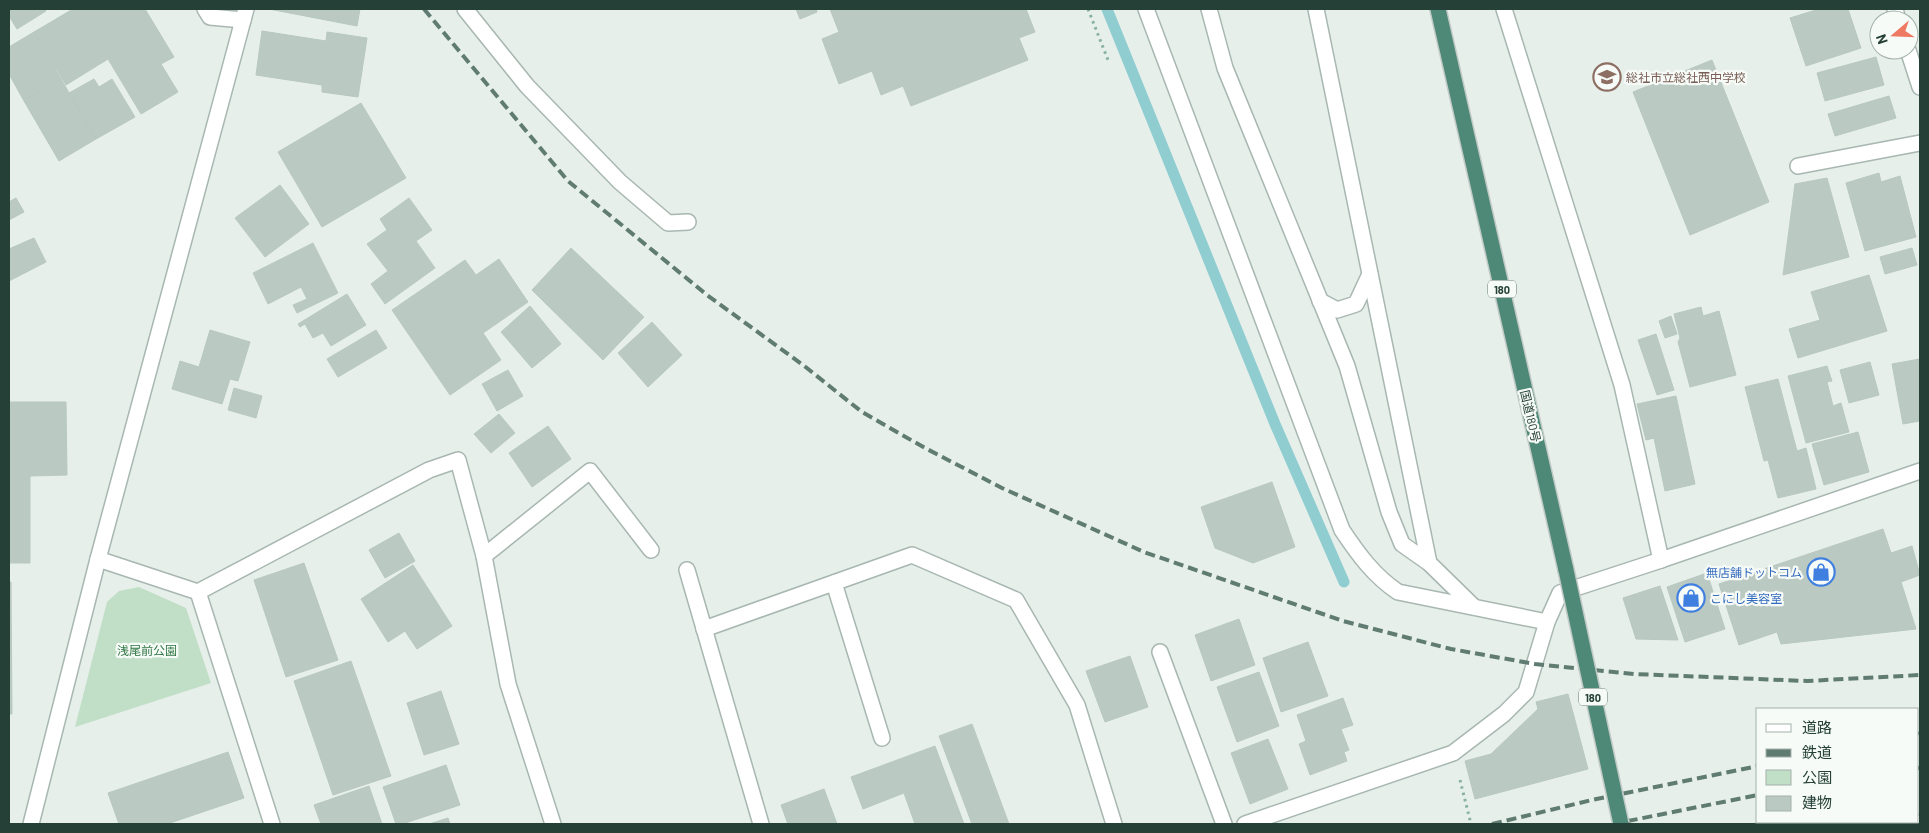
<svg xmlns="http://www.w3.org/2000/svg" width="1929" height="833" font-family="Barlow,'Noto Sans JP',sans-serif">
<rect width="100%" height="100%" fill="#e6efea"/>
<polygon fill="#c0dfc6" points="139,587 186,608 211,683 75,727 107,602 119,591"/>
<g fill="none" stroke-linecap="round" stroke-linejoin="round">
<polyline stroke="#90cdd1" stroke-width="11" points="1107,9 1275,424 1344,582"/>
</g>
<g fill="#bbc9c3" stroke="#b8c8c0">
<polygon points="9,9 44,9 46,11 17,29 9,16"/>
<polygon points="73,9 145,9 174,57 161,64 178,92 141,114 108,59 66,85 34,32"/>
<polygon points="269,9 360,9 357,26"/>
<polygon points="796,9 816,9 817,12 800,19"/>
<polygon points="830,9 1026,9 1035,32 1019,38 1028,60 911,106 903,86 881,95 872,71 839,84 822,39 839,32"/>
<polygon points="1819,9 1848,9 1861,48 1806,66 1790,18"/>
<polygon points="262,31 326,41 327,32 367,38 358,97 322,92 322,85 256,75"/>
<polygon points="34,32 61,79 24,101 9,74 9,47"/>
<polygon points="1876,57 1884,85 1825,101 1817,73"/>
<polygon points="1712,60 1769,202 1690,235 1633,92"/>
<polygon points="61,79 96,139 59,161 24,101"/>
<polygon points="94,79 99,87 112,79 135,117 96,139 69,93"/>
<polygon points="1889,96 1896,118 1835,136 1828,114"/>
<polygon points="361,103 406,178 322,227 278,152"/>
<polygon points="1879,173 1881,182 1900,176 1916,237 1865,251 1846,183"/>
<polygon points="1827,178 1849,257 1783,275 1795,184"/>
<polygon points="280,185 309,224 265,257 235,218"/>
<polygon points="16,198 24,212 9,220 9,202"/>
<polygon points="409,198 432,230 416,241 435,268 385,304 371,284 388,271 367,244 387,230 380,219"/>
<polygon points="34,238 46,262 9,281 9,249"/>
<polygon points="313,243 338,293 297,313 293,305 307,299 301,287 268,304 253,273"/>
<polygon points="571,248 644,317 603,360 532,290"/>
<polygon points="1912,248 1917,265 1885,274 1880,257"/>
<polygon points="499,259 528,302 483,333 501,360 450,395 392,310 465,260 476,275"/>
<polygon points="1869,275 1887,331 1798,358 1789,329 1820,320 1811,292"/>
<polygon points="347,294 366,325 331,346 323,333 313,338 305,324 300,327 298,324"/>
<polygon points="530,306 561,344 532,368 501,332"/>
<polygon points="1701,307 1703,316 1719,311 1736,375 1690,387 1678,342 1680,338 1674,314"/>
<polygon points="1671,316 1677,334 1665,338 1659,321"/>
<polygon points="652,322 682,355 648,387 618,353"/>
<polygon points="210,330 250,342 238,381 230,379 222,404 172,389 180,361 199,367"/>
<polygon points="376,330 387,348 338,377 327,359"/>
<polygon points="1656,334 1674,390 1657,395 1638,340"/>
<polygon points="1920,359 1920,421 1903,424 1892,364"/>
<polygon points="1870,362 1879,395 1849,403 1840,370"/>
<polygon points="1827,366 1832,381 1827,382 1833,406 1841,403 1849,432 1806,443 1788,376"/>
<polygon points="508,370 523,396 497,411 482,384"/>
<polygon points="1778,379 1797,451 1806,448 1816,489 1778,498 1768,460 1764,461 1745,387"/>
<polygon points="234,388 262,396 256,418 228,410"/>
<polygon points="1676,396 1695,484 1665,491 1654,438 1646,440 1637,404"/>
<polygon points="9,402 66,402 67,475 30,476 30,563 9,563"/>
<polygon points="499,414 515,433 491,453 474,434"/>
<polygon points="548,426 571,459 532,487 509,453"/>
<polygon points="1858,432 1869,472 1824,485 1812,444"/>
<polygon points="1272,482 1295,547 1253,563 1215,548 1201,507"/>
<polygon points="1883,529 1891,553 1912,546 1920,575 1901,582 1916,629 1781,644 1777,632 1739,645 1719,584"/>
<polygon points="399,533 415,561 385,578 369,550"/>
<polygon points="304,563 338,660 286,677 254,580"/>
<polygon points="413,565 452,626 417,649 405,631 388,642 361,599"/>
<polygon points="1707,573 1725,629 1685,642 1667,587"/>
<polygon points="9,582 11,582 12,714 9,714"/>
<polygon points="1660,586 1678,640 1636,639 1623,598"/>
<polygon points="1239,619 1255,665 1211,681 1195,635"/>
<polygon points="1308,642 1328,696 1281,712 1263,658"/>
<polygon points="1130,656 1148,707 1105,722 1086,671"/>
<polygon points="351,661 391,776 333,795 294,681"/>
<polygon points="1259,672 1279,726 1237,742 1217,687"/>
<polygon points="441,691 459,744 424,755 407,703"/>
<polygon points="1568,694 1588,769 1475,799 1465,761 1491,754 1538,709 1536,702"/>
<polygon points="1343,698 1353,725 1341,729 1349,750 1344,752 1347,761 1310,775 1299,744 1306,741 1297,715"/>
<polygon points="972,724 1009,824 972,824 939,736"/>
<polygon points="1268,739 1288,789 1250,804 1231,753"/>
<polygon points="935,746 964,824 915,824 904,793 863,809 851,777"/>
<polygon points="228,752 244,798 167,824 119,824 108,793"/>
<polygon points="446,765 460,805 402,824 396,824 383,787"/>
<polygon points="369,786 382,824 321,824 314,805"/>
<polygon points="824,789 837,824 788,824 781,805"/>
<polygon points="448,818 450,824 429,824"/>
</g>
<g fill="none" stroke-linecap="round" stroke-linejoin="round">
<g stroke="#a8b7b1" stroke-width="18">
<g id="service">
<polyline points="465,9 527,86 620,182 668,223 688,222"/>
<polyline points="1209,9 1225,68 1347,366 1389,512 1402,544 1429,563"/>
<polyline points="1316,9 1429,563 1474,607"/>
<polyline points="1320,301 1337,310 1356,304 1370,274"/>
<polyline points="484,556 590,471 651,550"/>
<polyline points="1913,824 1920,823"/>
</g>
</g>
<g stroke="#a8b7b1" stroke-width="18">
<g id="minor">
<polyline points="205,9 210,17 243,20"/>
<path d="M1146 9 1342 530C1358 554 1374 576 1398 592L1547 622"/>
<polyline points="1504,9 1622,385 1661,560 1920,471"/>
<polyline points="1895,9 1898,20"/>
<polyline points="1908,50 1920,87"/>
<polyline points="1798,166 1920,143"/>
<polyline points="98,559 198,592 272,824"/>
<polyline points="687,570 761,824"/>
<polyline points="834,583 882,738"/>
<polyline points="198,592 429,470 458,460 484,556 508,684 553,824"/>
<polyline points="704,629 912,555 1016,600 1077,705 1114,824"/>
<polyline points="1160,652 1224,824"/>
<polyline points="31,824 98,559 246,9"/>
<polyline points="1245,824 1453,753 1504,714 1526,692 1547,622 1560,593 1661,560"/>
</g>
</g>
<g stroke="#c2cac7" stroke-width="18">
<polyline id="trunk" points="1438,9 1566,570"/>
</g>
<g stroke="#87b1a0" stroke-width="3" stroke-dasharray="2.5 4" stroke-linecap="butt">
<polyline points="1088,9 1108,60"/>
<polyline points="1460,780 1471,824"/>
</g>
<use href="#service" stroke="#fff" stroke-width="15"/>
<use href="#minor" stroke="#fff" stroke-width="15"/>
<use href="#trunk" stroke="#4e8876" stroke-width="15"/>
<g stroke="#607c72" stroke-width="4" stroke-dasharray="10 5" stroke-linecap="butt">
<polyline points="424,9 568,181 707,295 803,365 862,412 925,448 1002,488 1144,552 1343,621 1451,649 1535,664 1634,674 1807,681 1920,675"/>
<polyline points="1918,734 1920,733"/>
<polyline points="1918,768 1920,768"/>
<polyline points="1492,824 1592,800 1758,766"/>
<polyline points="1613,824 1758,795"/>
</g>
<g stroke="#c2cac7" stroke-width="18" stroke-linecap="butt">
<polyline id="trunk-bridge" points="1566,570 1621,824"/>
</g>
<use href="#trunk-bridge" stroke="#4e8876" stroke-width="15"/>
</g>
<defs>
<g id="school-ring" transform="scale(1.4375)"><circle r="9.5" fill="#f7fbf8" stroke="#8d6e63" stroke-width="1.5"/><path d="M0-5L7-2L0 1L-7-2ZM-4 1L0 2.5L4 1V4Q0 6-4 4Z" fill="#8d6e63"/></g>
<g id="shop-ring" transform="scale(1.4375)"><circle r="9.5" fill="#f7fbf8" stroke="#3f7fe0" stroke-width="1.5"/><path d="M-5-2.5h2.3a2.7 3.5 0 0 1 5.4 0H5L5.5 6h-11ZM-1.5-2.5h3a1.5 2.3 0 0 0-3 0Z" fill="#3f7fe0"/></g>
</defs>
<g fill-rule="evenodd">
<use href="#school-ring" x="1607" y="77"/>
<use href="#shop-ring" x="1821" y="572"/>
<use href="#shop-ring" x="1691" y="598"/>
</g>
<g text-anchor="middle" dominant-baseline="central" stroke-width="4.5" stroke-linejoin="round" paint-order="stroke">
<g fill="#f7fbf8" stroke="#647971" stroke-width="1">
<rect x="1488" y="280.5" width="28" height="17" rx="4"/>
<rect x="1579" y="688.5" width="28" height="17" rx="4"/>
</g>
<g font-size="11" font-weight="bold" fill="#254137">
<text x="1502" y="289">180</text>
<text x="1593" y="697">180</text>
</g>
<g font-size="12" fill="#785e54" stroke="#f7fbf8" text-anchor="start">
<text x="1626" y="77">総社市立総社西中学校</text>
</g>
<g font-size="12" fill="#254137" stroke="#f7fbf8">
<text transform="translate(1531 416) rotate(77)">国道180号</text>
</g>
<g font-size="12" fill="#366cbe" stroke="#f7fbf8" text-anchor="end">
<text x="1802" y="572">無店舗ドットコム</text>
<text x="1710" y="598" text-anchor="start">こにし美容室</text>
</g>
<g font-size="12" fill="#307745" stroke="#f7fbf8">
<text x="147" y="650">浅尾前公園</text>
</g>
</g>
<rect width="1929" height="833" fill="none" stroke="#254137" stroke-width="20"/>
<rect x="1756" y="708" width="162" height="115" fill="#f7fbf8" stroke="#a3b1ab"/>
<rect x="1766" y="724" width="25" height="8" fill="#ffffff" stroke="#a3b1ab"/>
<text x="1802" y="733" font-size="15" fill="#254137">道路</text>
<rect x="1766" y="749" width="25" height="8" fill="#607c72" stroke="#a3b1ab"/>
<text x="1802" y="758" font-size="15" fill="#254137">鉄道</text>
<rect x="1766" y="770" width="25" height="15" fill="#c0dfc6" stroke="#a3b1ab"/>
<text x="1802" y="783" font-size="15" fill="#254137">公園</text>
<rect x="1766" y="796" width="25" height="15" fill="#bbc9c3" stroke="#a3b1ab"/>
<text x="1802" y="808" font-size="15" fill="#254137">建物</text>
<g transform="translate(1894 35) rotate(251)"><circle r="24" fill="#f7fbf8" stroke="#a3b1ab"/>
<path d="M0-4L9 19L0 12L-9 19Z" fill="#ee7a64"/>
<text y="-8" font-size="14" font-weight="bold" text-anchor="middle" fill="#254137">N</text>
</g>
</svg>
